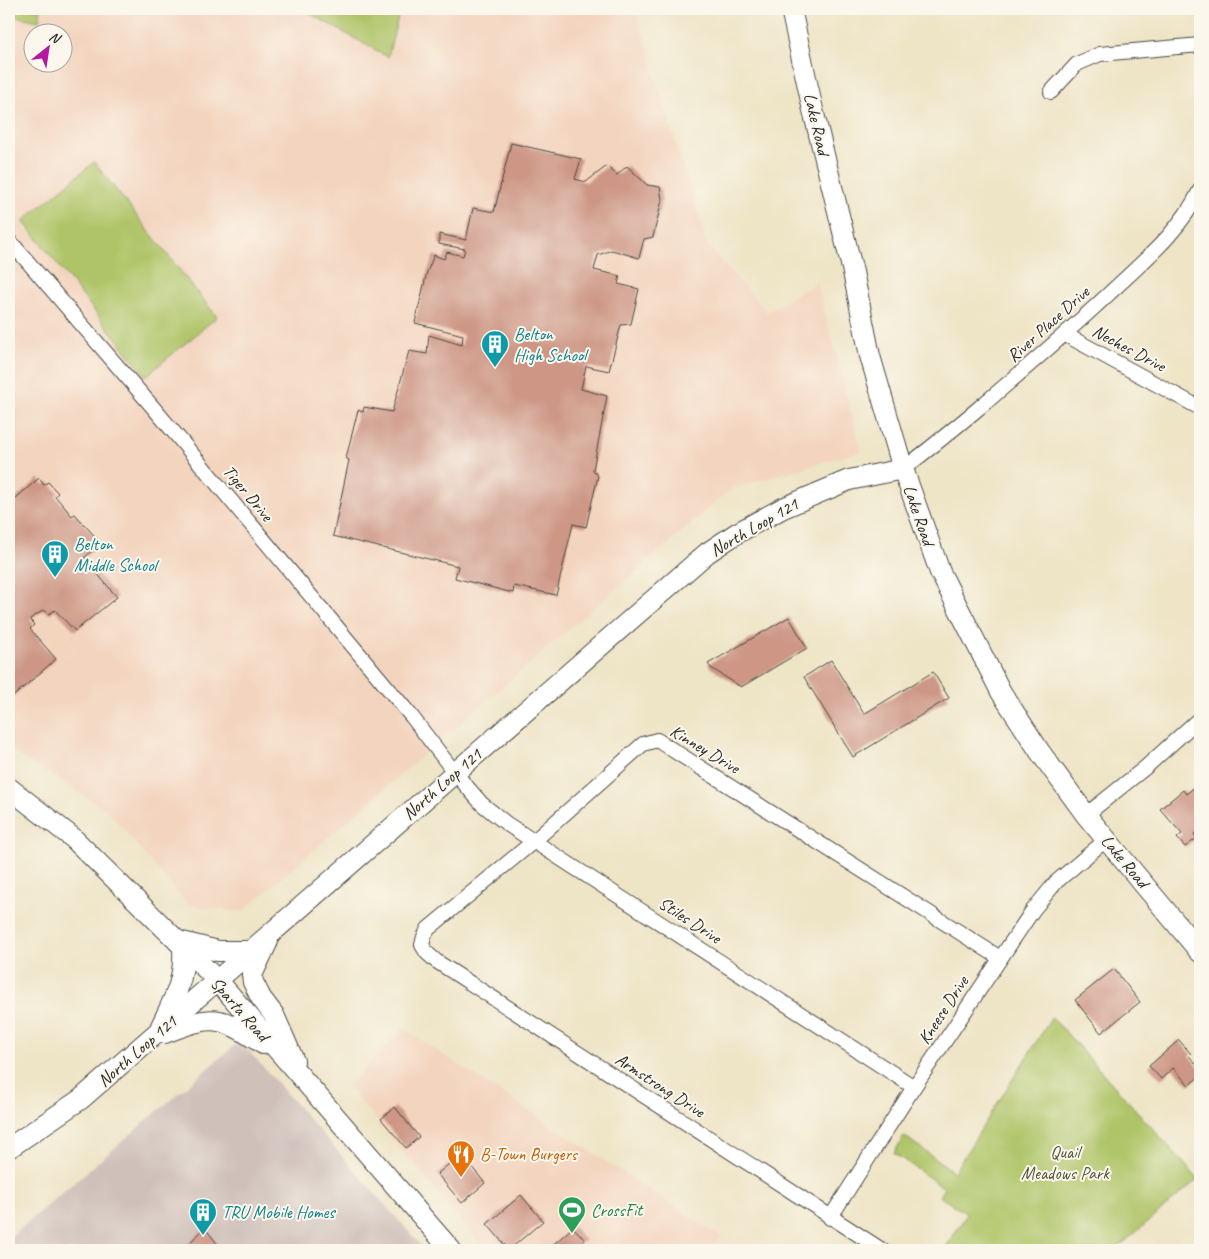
<svg xmlns="http://www.w3.org/2000/svg" width="1209" height="1259" font-family="Caveat,sans-serif">
<rect width="100%" height="100%" fill="#fbf7ec"/>
<filter id="ink" filterUnits="userSpaceOnUse"><feTurbulence type="fractalNoise" baseFrequency=".02" numOctaves="2"/><feDisplacementMap in="SourceGraphic" scale="10" xChannelSelector="R" yChannelSelector="G"/><feConvolveMatrix kernelMatrix="1 2 1 2 8 2 1 2 1" color-interpolation-filters="sRGB"/></filter>
<filter id="wash" filterUnits="userSpaceOnUse"><feTurbulence type="fractalNoise" baseFrequency=".0096" numOctaves="4" result="noise"/><feDisplacementMap in="SourceGraphic" scale="20" xChannelSelector="R" yChannelSelector="G"/><feGaussianBlur stdDeviation="1.12" result="paint"/><feColorMatrix in="noise" values="0 0 0 0 0 0 0 0 0 0 0 0 0 0 0 0 0 1.4 0 .05"/><feComposite in="paint" operator="in"/></filter>
<g filter="url(#wash)">
<rect width="100%" height="100%" fill="#eee4c6"/>
<g fill="#f3d4be" fill-rule="evenodd">
<path d="M9 9H635L708 247 767 312 817 282 861 451 731 489 242 912 188 905 106 809 9 749ZM32 32H62V62H32Z"/>
<polygon points="404,1029 721,1237 707,1250 486,1250 348,1086"/>
</g>
<polygon fill="#cfc0ba" points="240,1041 425,1250 9,1250 9,1238"/>
<g fill="#afc468" stroke="#6d784a">
<polygon points="9,9 41,9 39,21 9,15"/>
<polygon points="302,9 400,9 388,57"/>
<polygon points="94,162 217,317 146,376 23,221"/>
<polygon points="1052,1017 1198,1179 1115,1250 944,1250 967,1214 939,1196 944,1188 894,1153 904,1136 954,1172"/>
</g>
<g id="blocks">
<g fill="#cd9685">
<polygon points="511,143 581,159 575,179 586,182 607,166 617,175 627,166 647,185 660,187 662,200 653,237 644,239 639,258 612,250 598,255 594,270 620,276 618,284 639,289 631,324 621,325 609,371 586,366 581,389 607,396 593,470 598,476 586,527 573,524 556,595 514,586 513,593 455,578 458,566 333,536 349,460 346,458 358,410 363,412 364,407 392,412 409,351 427,354 429,335 462,345 463,335 415,323 427,272 434,255 444,259 447,252 463,256 465,249 439,244 439,234 466,240 473,208 494,212"/>
<polygon points="39,478 44,485 48,482 58,493 55,496 72,516 75,514 98,540 93,544 96,547 84,558 117,597 75,631 55,610 49,614 44,610 30,619 34,625 30,629 56,659 9,700 9,504"/>
<polygon points="789,617 807,648 741,687 711,668 708,664"/>
<polygon points="831,660 864,714 933,672 949,698 853,757 804,677"/>
<polygon points="1200,783 1200,829 1194,834 1197,838 1185,847 1177,838 1182,834 1160,809 1183,790 1186,794"/>
<polygon points="1114,969 1140,1002 1101,1033 1075,1000"/>
<polygon points="1179,1040 1191,1054 1189,1056 1200,1068 1200,1076 1189,1085 1173,1068 1161,1079 1149,1066"/>
<polygon points="395,1107 419,1137 406,1148 381,1119"/>
<polygon points="461,1154 485,1183 462,1203 437,1174"/>
<polygon points="521,1195 543,1221 509,1250 487,1224"/>
<polygon points="573,1227 585,1240 573,1250 547,1250"/>
<polygon points="205,1228 222,1250 194,1250 188,1244"/>
</g>
</g>
</g>
<g filter="url(#ink)">
<use href="#blocks" fill-opacity="0" stroke="#484742" stroke-width="1"/>
<g fill="none" stroke-linecap="round" stroke-linejoin="round">
<g stroke="#484742" stroke-width="16">
<g id="street">
<polyline points="1051,92 1077,64 1100,54 1200,45"/>
<polyline points="9,240 157,412 412,717 455,773 482,804 507,824 914,1087"/>
<polyline points="1066,335 1200,408"/>
<path d="M903 469C934 446 962 422 992 397 1033 362 1074 327 1114 289 1146 259 1181 230 1200 190"/>
<polyline points="1086,815 1146,767 1200,718"/>
<polyline points="830,1218 914,1087 1033,910 1056,882 1107,839"/>
<polyline points="882,1250 436,961 427,953 422,945 424,937 428,929 534,841 643,744 657,740 1000,958"/>
</g>
</g>
<g stroke="#484742" stroke-width="22">
<g id="secondary">
<polyline points="791,9 813,110 853,272 870,356 903,469 940,572 1001,692 1040,752 1086,815 1200,952"/>
<polyline points="9,788 73,838 218,981 451,1250"/>
<polyline points="178,941 218,951 252,951"/>
<polyline points="268,941 252,975 253,982 261,998 274,1015 294,1061"/>
<path d="M161 1026C175 997 185 980 183 947"/>
<path d="M165 1033C214 1014 219 1015 263 1044"/>
<polyline points="9,1148 81,1099 707,553 737,533 783,508 849,480 903,469"/>
</g>
</g>
<use href="#street" stroke="#fff" stroke-width="14"/>
<use href="#secondary" stroke="#fff" stroke-width="20"/>
</g>
</g>
<defs>
<g id="building-pin" transform="scale(1.4375)"><path d="M0 17L-7.5 6A9.5 9.5 0 1 1 7.5 6Z" fill="#0f9aa8" stroke="#fbf7ec"/><path d="M-4-6H4V6H1V3H-1V6H-4ZM-2.5-4.3h1.7v1.8h-1.7ZM.8-4.3h1.7v1.8H.8ZM-2.5-1h1.7V.8h-1.7ZM.8-1h1.7V.8H.8Z" fill="#fff"/></g>
<g id="restaurant-pin" transform="scale(1.4375)"><path d="M0 17L-7.5 6A9.5 9.5 0 1 1 7.5 6Z" fill="#e8710a" stroke="#fbf7ec"/><path d="M-5-6h1v4h1v-4h1v4h1v-4h1v5L-1.5 .5V6h-2V.5L-5-1ZM5-6V6H3V1.5H1.5Q1.5-4 5-6Z" fill="#fff"/></g>
<g id="stadium-pin" transform="scale(1.4375)"><path d="M0 17L-7.5 6A9.5 9.5 0 1 1 7.5 6Z" fill="#2e9e5b" stroke="#fbf7ec"/><path d="M0-5a6.5 5 0 1 0 0 10a6.5 5 0 1 0 0-10ZM-3.5-1.8h7v3.6h-7Z" fill="#fff"/></g>
</defs>
<g fill-rule="evenodd">
<use href="#building-pin" x="495" y="344"/>
<use href="#building-pin" x="55" y="554"/>
<use href="#restaurant-pin" x="461" y="1154"/>
<use href="#stadium-pin" x="572" y="1210"/>
<use href="#building-pin" x="203" y="1212"/>
</g>
<g text-anchor="middle" dominant-baseline="central" stroke-width="4" stroke-linejoin="round" paint-order="stroke">
<g font-size="18" fill="#2b2b2b" stroke="#fbf7ec">
<text transform="translate(817 124) rotate(77)">Lake Road</text>
<text transform="translate(1048 324) rotate(-42)">River Place Drive</text>
<text transform="translate(1129 348) rotate(28)">Neches Drive</text>
<text transform="translate(248 493) rotate(50)">Tiger Drive</text>
<text transform="translate(919 515) rotate(71)">Lake Road</text>
<text transform="translate(754 527) rotate(-30)">North Loop 121</text>
<text transform="translate(705 749) rotate(31)">Kinney Drive</text>
<text transform="translate(442 784) rotate(-41)">North Loop 121</text>
<text transform="translate(1125 861) rotate(50)">Lake Road</text>
<text transform="translate(690 920) rotate(33)">Stiles Drive</text>
<text transform="translate(240 1009) rotate(49)">Sparta Road</text>
<text transform="translate(943 1010) rotate(-57)">Kneese Drive</text>
<text transform="translate(137 1051) rotate(-41)">North Loop 121</text>
<text transform="translate(660 1085) rotate(33)">Armstrong Drive</text>
</g>
<g font-size="18" fill="#0d838f" stroke="#fbf7ec" text-anchor="start">
<text x="514" y="334">Belton<tspan x="514" dy="21">High School</tspan></text>
<text x="74" y="544">Belton<tspan x="74" dy="21">Middle School</tspan></text>
<text x="222" y="1212">TRU Mobile Homes</text>
</g>
<g font-size="18" fill="#53593d" stroke="#fbf7ec">
<text x="1065" y="1152">Quail<tspan x="1065" dy="21">Meadows Park</tspan></text>
</g>
<g font-size="18" fill="#c56008" stroke="#fbf7ec" text-anchor="start">
<text x="480" y="1154">B-Town Burgers</text>
</g>
<g font-size="18" fill="#27864d" stroke="#fbf7ec" text-anchor="start">
<text x="591" y="1210">CrossFit</text>
</g>
</g>
<rect width="1209" height="1259" fill="none" stroke="#fbf7ec" stroke-width="30"/>
<g transform="translate(48 48) rotate(30)"><circle r="24" fill="#fbf7ec" stroke="#a8a59f"/>
<path d="M0-4L9 19L0 12L-9 19Z" fill="#b5179e"/>
<text y="-8" font-size="14" font-weight="bold" text-anchor="middle" fill="#2b2b2b">N</text>
</g>
</svg>
